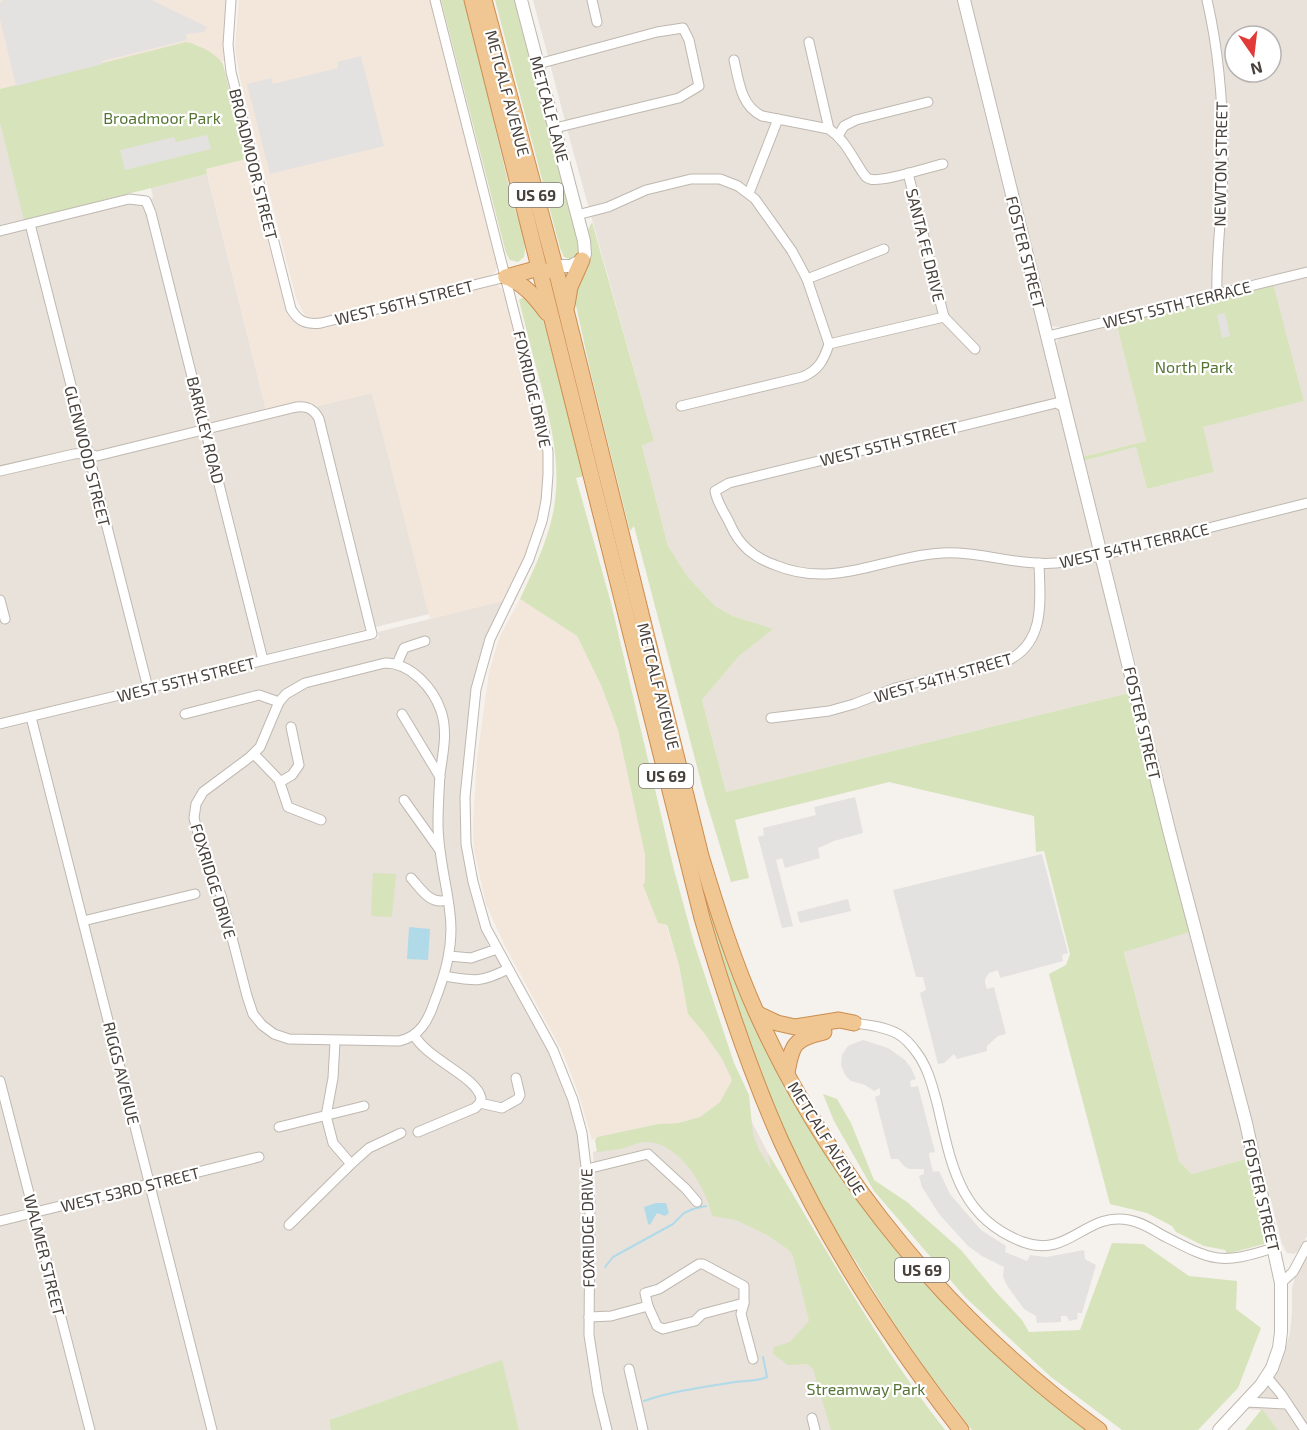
<svg xmlns="http://www.w3.org/2000/svg" width="1307" height="1430" font-family="'Exo 2',sans-serif">
<rect width="100%" height="100%" fill="#f5f1ed"/>
<g fill="#e8e2db" fill-rule="evenodd">
<polygon points="533,0 957,0 1129,693 726,792 702,700 739,656 772,629 733,616 715,606 688,577 668,546 642,444 654,441 573,151"/>
<path d="M967 0H1307V1236L1300 1250 1294 1254 1287 1253 1282 1244 1218 989 1158 766 1138 672 1083 461 1136 447 1147 489 1214 472 1202 427 1304 401 1273 283 1271 275 1061 327 1051 326 1049 323ZM1235 36H1271V72H1235Z"/>
<polygon points="0,123 27,229 153,198 151,188 207,174 268,418 372,393 429,614 0,719"/>
<polygon points="1116,322 1146,441 1082,457 1056,348 1056,343 1060,338"/>
<polygon points="506,600 487,641 463,796 474,902 478,919 489,947 500,957 545,1040 575,1112 587,1188 585,1307 604,1430 519,1430 501,1361 329,1420 331,1430 0,1430 0,1226 38,1216 28,1202 23,1209 0,1216 0,730 379,638 378,632"/>
<polygon points="1190,932 1249,1158 1192,1174 1179,1161 1124,951"/>
<polygon points="745,1109 768,1153 836,1430 612,1430 600,1377 595,1344 593,1304 596,1202 593,1152"/>
<polygon points="1307,1254 1307,1430 1278,1430 1262,1410 1247,1409 1263,1390 1284,1352 1290,1333 1292,1313 1292,1288 1296,1274"/>
</g>
<g fill="#f3e6db">
<polygon points="0,0 226,0 223,40 224,61 221,62 198,45 184,43 0,89"/>
<polygon points="239,0 432,0 498,265 495,272 488,277 320,320 308,317 304,314 296,298 240,78 235,48"/>
<polygon points="246,159 286,311 289,318 301,327 309,329 325,328 497,285 503,290 519,338 543,434 545,469 539,527 506,600 430,619 372,393 319,406 303,401 266,410 206,169"/>
<polygon points="520,599 577,636 601,685 618,730 645,855 645,882 658,923 666,925 679,965 688,1014 704,1033 722,1059 732,1080 720,1102 700,1117 678,1123 658,1124 597,1137 592,1140 578,1092 562,1051 504,944 486,904 474,850 473,827 477,758 489,672 500,636"/>
</g>
<g fill="#d7e3bb">
<path d="M441 0H465C481 66 496 132 512 199 516 217 528 238 524 257L518 262 510 260 506 253Z"/>
<polygon points="495,0 516,0 554,140 580,252 572,260 564,257 560,248"/>
<path d="M186 42C200 45 215 53 223 64L246 159 206 169 207 174 24 220 0 123V89Z"/>
<polygon points="592,222 654,441 642,445 668,546 688,577 715,606 733,616 773,629 739,656 702,700 726,792 1129,693 1190,932 1124,952 1179,1161 1192,1174 1249,1158 1267,1242 1264,1244 1227,1254 1225,1250 1204,1246 1176,1232 1172,1226 1147,1213 1110,1204 1049,974 1066,965 1070,954 1044,851 1036,852 1034,816 889,782 735,820 749,878 731,882 705,797 634,526 630,531 591,374 575,301 580,280 591,257 591,245 588,230"/>
<polygon points="1273,283 1304,401 1203,427 1214,472 1147,489 1136,447 1083,461 1082,457 1146,441 1116,322"/>
<path d="M522 298C534 299 539 310 543 319L584 476 576 478 611 603 674 870 694 943 734 1063 749 1095 753 1135 759 1150 771 1169 768 1153C825 1247 877 1343 945 1430H831L813 1369 807 1364 788 1365 773 1354 774 1347 790 1342 809 1321 793 1256 789 1250 767 1235 736 1220 712 1216C707 1188 679 1143 648 1142 639 1141 629 1147 620 1149 613 1150 604 1151 597 1152L595 1140 597 1137 658 1124 678 1123 700 1117 720 1102 732 1080 722 1059 704 1033 688 1014 679 965 667 925 658 923 643 885 645 882V855L618 730 601 685 577 636 520 599C533 571 547 543 553 513 562 468 552 428 541 385 533 356 526 328 519 300Z"/>
<polygon points="585,435 589,435 603,482 687,819 764,1038 930,1287 967,1327 1006,1363 1088,1430 972,1430 925,1368 890,1317 857,1263 831,1226 800,1166 752,1056 719,957"/>
<polygon points="373,873 396,874 392,917 371,916"/>
<polygon points="823,1094 837,1099 851,1123 874,1180 907,1202 961,1250 995,1291 1022,1320 1029,1332 1080,1330 1112,1243 1143,1244 1189,1276 1237,1281 1236,1309 1261,1328 1238,1388 1198,1430 1122,1430 1051,1377 965,1297 874,1191 834,1121"/>
<polygon points="502,1360 519,1430 331,1430 329,1420"/>
<polygon points="1262,1409 1278,1430 1245,1430"/>
</g>
<g fill="#e4e2e0">
<polygon points="3,0 152,0 207,27 204,32 186,34 187,40 102,61 103,64 16,86 0,19 0,3"/>
<polygon points="361,56 384,146 270,174 247,84 271,78 273,84 338,68 337,62"/>
<polygon points="207,135 211,149 125,170 120,150 174,137 176,142"/>
<polygon points="1225,313 1230,336 1222,338 1217,315"/>
<polygon points="855,797 863,833 834,841 818,848 820,858 785,868 782,858 776,860 793,926 782,928 758,837 764,835 763,828 816,815 814,807"/>
<polygon points="1042,854 1068,953 1062,955 1063,961 1000,978 998,970 989,973 985,979 985,983 987,989 994,987 1006,1034 998,1036 987,1046 987,1051 957,1059 954,1054 944,1063 938,1064 920,993 926,990 923,977 916,977 893,890"/>
<polygon points="848,899 851,911 800,923 797,912"/>
<polygon points="863,1040 888,1048 905,1060 911,1068 916,1079 910,1081 911,1087 918,1086 935,1152 929,1153 929,1155 933,1172 939,1171 950,1194 981,1230 1006,1246 1005,1252 1027,1261 1030,1255 1046,1257 1084,1250 1085,1259 1096,1265 1082,1313 1077,1313 1078,1319 1069,1321 1067,1316 1061,1316 1061,1322 1037,1323 1036,1316 1024,1309 1006,1284 1003,1276 1004,1267 982,1256 968,1246 939,1214 922,1187 919,1176 924,1174 924,1169 909,1169 904,1166 898,1159 891,1159 875,1097 880,1095 880,1088 874,1091 865,1085 851,1081 845,1075 841,1065 842,1055 848,1046"/>
</g>
<g fill="#b1dae9">
<polygon points="409,927 430,929 428,960 407,959"/>
<polygon points="656,1203 666,1203 669,1213 665,1216 657,1213 650,1225 648,1224 644,1207"/>
</g>
<g fill="none" stroke-linecap="round" stroke-linejoin="round">
<g stroke="#b1dae9" stroke-width="2">
<polyline points="605,1267 613,1257 673,1224 684,1213 693,1209 706,1206"/>
<path d="M644 1401C673 1391 704 1387 735 1382 746 1380 756 1382 767 1377L763 1357"/>
</g>
<g stroke="#bfb8b0" stroke-width="11">
<g id="minor">
<path d="M231 0 228 45 231 72 291 309C298 321 306 325 321 323L506 277"/>
<polyline points="435,0 544,430 548,452 548,475 546,501 542,521 529,559 490,639 476,689 465,797 466,844 473,882 486,928 553,1050 573,1100 582,1133 590,1200 589,1335 598,1393 607,1430"/>
<polyline points="592,0 597,22"/>
<path d="M1207 0C1222 65 1225 130 1222 197 1220 229 1216 261 1217 293"/>
<path d="M809 42 829 129C846 141 852 157 863 173 865 176 866 178 870 179 881 183 929 167 943 164"/>
<path d="M734 60C739 82 741 106 762 116L829 129"/>
<polyline points="538,64 657,32 683,28 689,40 699,86 679,98 555,128"/>
<polyline points="838,136 844,126 856,120 928,102"/>
<polyline points="908,173 944,317"/>
<polyline points="749,193 778,119"/>
<polyline points="577,215 608,207 646,190 691,179 720,179 738,186 755,199 792,251 807,279 829,344"/>
<polyline points="30,224 148,688"/>
<polyline points="0,231 129,199 146,201 151,213 263,660"/>
<polyline points="807,279 884,249"/>
<polyline points="944,317 975,349"/>
<polyline points="1048,336 1307,272"/>
<path d="M681 406 802 377C818 371 824 360 829 344L944 317"/>
<path d="M1064 407 1056 403 729 483 715 491C717 503 725 513 730 524 739 545 753 557 775 565 836 590 882 556 943 553 981 551 1017 566 1056 563 1089 560 1121 550 1153 542 1204 529 1256 516 1307 503"/>
<path d="M0 471 74 454 86 453 97 456 292 408C304 405 313 407 319 419L372 634 0 724"/>
<polyline points="0,600 5,619"/>
<path d="M385 663C411 663 433 688 441 711 448 731 443 753 440 774 439 791 438 807 438 824 438 855 447 884 450 914 454 946 445 975 434 1003 428 1021 419 1037 399 1041L289 1039 274 1034 262 1025 253 1014 247 996 221 895 207 868 194 818 196 804 203 792 250 757 260 747 279 702 286 694 305 683Z"/>
<polyline points="397,664 404,648 425,641"/>
<polyline points="185,714 259,695 279,702"/>
<polyline points="402,714 440,777"/>
<polyline points="31,717 212,1430"/>
<path d="M771 718 829 711 854 704 895 688 1009 660C1046 641 1040 599 1039 563"/>
<polyline points="254,754 279,780 288,807 321,820"/>
<polyline points="280,782 292,775 299,765 291,727"/>
<polyline points="404,800 439,849"/>
<path d="M411 878C422 890 430 905 447 900"/>
<polyline points="83,921 195,894"/>
<polyline points="449,956 471,958 497,949"/>
<path d="M444 976C475 981 480 983 508 969"/>
<path d="M854 1023C869 1025 885 1027 898 1034 905 1038 912 1046 917 1053 928 1068 932 1085 937 1103 951 1162 958 1218 1023 1242 1069 1259 1086 1211 1129 1220 1141 1222 1152 1229 1162 1235 1211 1260 1219 1266 1273 1248"/>
<path d="M414 1035C428 1060 476 1076 481 1098L480 1103 475 1108 418 1132"/>
<polyline points="0,1081 90,1430"/>
<polyline points="480,1103 502,1108 518,1099 520,1095 516,1078"/>
<polyline points="279,1127 364,1106"/>
<polyline points="351,1164 369,1148 401,1133"/>
<polyline points="587,1169 648,1154 686,1189 697,1202"/>
<polyline points="0,1221 259,1157"/>
<polyline points="289,1225 351,1164 333,1143 326,1116 333,1078 335,1042"/>
<polyline points="1281,1283 1293,1272 1307,1246"/>
<polyline points="648,1306 657,1326 663,1329 695,1321 702,1314 744,1303"/>
<polyline points="589,1317 611,1316 648,1306 645,1293 659,1289 699,1264 703,1264 744,1286 744,1303 741,1314 753,1359"/>
<polyline points="629,1369 643,1430"/>
<polyline points="1267,1377 1281,1394 1305,1430"/>
<polyline points="1246,1402 1286,1404"/>
<polyline points="812,1418 815,1430"/>
</g>
</g>
<g stroke="#bfb8b0" stroke-width="14">
<g id="tertiary">
<polyline points="521,0 584,241 585,254 582,260 571,266 555,266"/>
<polyline points="964,0 1170,834 1246,1123 1281,1283 1281,1332 1279,1348 1272,1368 1261,1385 1219,1430"/>
</g>
</g>
<g stroke="#cc8d4f" stroke-width="17">
<g id="trunk">
<path d="M472 0 702 918C724 994 749 1069 781 1141 828 1244 891 1340 961 1430"/>
<path d="M484 0 555 266 701 856C717 909 734 963 757 1014 833 1181 952 1322 1099 1430"/>
<polyline points="506,277 539,268 545,272"/>
<path d="M506 277C525 284 535 297 547 313"/>
<polyline points="567,305 570,287 582,260"/>
<polyline points="758,1014 777,1023 795,1027 839,1020 854,1023"/>
<path d="M787 1073C792 1044 794 1039 824 1032"/>
</g>
</g>
<use href="#minor" stroke="#fff" stroke-width="9"/>
<use href="#tertiary" stroke="#fff" stroke-width="12"/>
<use href="#trunk" stroke="#f0c693" stroke-width="15"/>
</g>
<g text-anchor="middle" dominant-baseline="central" stroke-width="4.5" stroke-linejoin="round" paint-order="stroke">
<g fill="#fff" stroke="#7f7a76" stroke-width="1.5">
<rect x="509" y="183" width="54" height="24" rx="4.5"/>
<rect x="639" y="764" width="54" height="24" rx="4.5"/>
<rect x="895" y="1258" width="54" height="24" rx="4.5"/>
</g>
<g font-size="15" font-weight="bold" fill="#48413b">
<text x="536" y="195">US 69</text>
<text x="666" y="776">US 69</text>
<text x="922" y="1270">US 69</text>
</g>
<g font-size="16" fill="#48413b" stroke="#fff">
<text transform="translate(508 93) rotate(75)">METCALF AVENUE</text>
<text transform="translate(550 109) rotate(75)">METCALF LANE</text>
<text transform="translate(254 164) rotate(76)">BROADMOOR STREET</text>
<text transform="translate(1220 164) rotate(-89)">NEWTON STREET</text>
<text transform="translate(926 245) rotate(76)">SANTA FE DRIVE</text>
<text transform="translate(1026 252) rotate(76)">FOSTER STREET</text>
<text transform="translate(404 302) rotate(-14)">WEST 56TH STREET</text>
<text transform="translate(1177 304) rotate(-14)">WEST 55TH TERRACE</text>
<text transform="translate(533 389) rotate(77)">FOXRIDGE DRIVE</text>
<text transform="translate(206 430) rotate(76)">BARKLEY ROAD</text>
<text transform="translate(889 443) rotate(-14)">WEST 55TH STREET</text>
<text transform="translate(88 456) rotate(76)">GLENWOOD STREET</text>
<text transform="translate(1134 545) rotate(-13)">WEST 54TH TERRACE</text>
<text transform="translate(943 677) rotate(-16)">WEST 54TH STREET</text>
<text transform="translate(186 679) rotate(-14)">WEST 55TH STREET</text>
<text transform="translate(659 686) rotate(76)">METCALF AVENUE</text>
<text transform="translate(1143 723) rotate(77)">FOSTER STREET</text>
<text transform="translate(214 881) rotate(73)">FOXRIDGE DRIVE</text>
<text transform="translate(122 1073) rotate(76)">RIGGS AVENUE</text>
<text transform="translate(827 1138) rotate(58)">METCALF AVENUE</text>
<text transform="translate(130 1189) rotate(-14)">WEST 53RD STREET</text>
<text transform="translate(1262 1195) rotate(77)">FOSTER STREET</text>
<text transform="translate(587 1228) rotate(-91)">FOXRIDGE DRIVE</text>
<text transform="translate(45 1255) rotate(76)">WALMER STREET</text>
</g>
<g font-size="16" fill="#557434" stroke="#fff">
<text x="162" y="117">Broadmoor Park</text>
<text x="1194" y="366">North Park</text>
<text x="866" y="1388">Streamway Park</text>
</g>
</g>
<g transform="translate(1253 54) rotate(166)"><circle r="28" fill="#ffffff" stroke="#b6b3b1" stroke-width="1.5"/>
<path d="M0-4.5L10 22L0 15L-10 22Z" fill="#e13a37"/>
<text y="-9" font-size="16" font-weight="bold" text-anchor="middle" fill="#48413b">N</text>
</g>
</svg>
